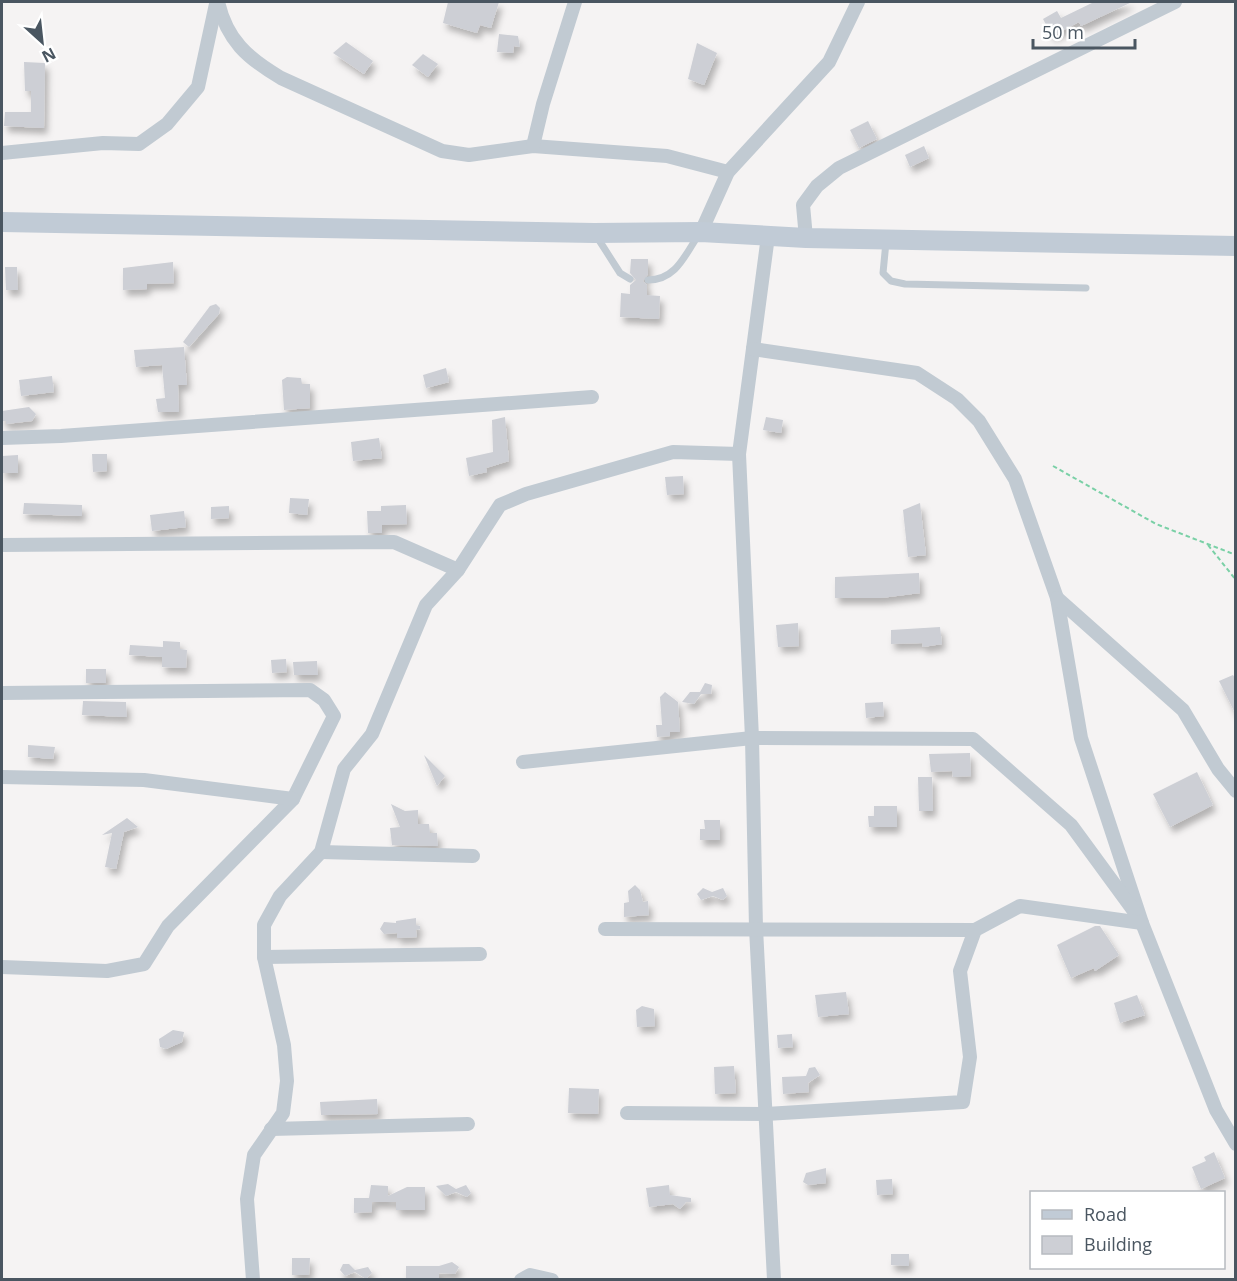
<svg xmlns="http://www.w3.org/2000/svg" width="1237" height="1281" font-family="'Open Sans',sans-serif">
<defs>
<filter id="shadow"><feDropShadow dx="3.5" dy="6" stdDeviation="3" flood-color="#0004"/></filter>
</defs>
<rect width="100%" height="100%" fill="#f5f3f3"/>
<g fill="#cdcfd5" filter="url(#shadow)">
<polygon points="448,2 499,2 491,28 480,25 477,33 443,23"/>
<polygon points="1094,2 1132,2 1081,26 1079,22 1052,36 1043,19 1057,11 1061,18"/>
<polygon points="499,34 518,36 520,47 514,46 513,53 497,52"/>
<polygon points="346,42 373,61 364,74 333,53"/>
<polygon points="697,43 717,53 704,85 688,79"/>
<polygon points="423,54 438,64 428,77 412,65"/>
<polygon points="24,62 45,63 44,128 4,126 5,112 31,112 31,91 25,91"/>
<polygon points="868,121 877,139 859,148 850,130"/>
<polygon points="924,146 929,158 910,167 905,155"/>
<polygon points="631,259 648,259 648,274 643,281 647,285 647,295 660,296 659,319 620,317 621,293 630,294 630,285 636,280 630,273"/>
<polygon points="173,262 174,283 147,284 147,289 123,290 123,268"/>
<polygon points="5,267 17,267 18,290 6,290"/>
<polygon points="216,304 220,308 219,314 189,347 183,342 210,306"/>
<polygon points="184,347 187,385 178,385 179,412 158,412 156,399 165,398 162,365 136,367 134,350"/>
<polygon points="446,368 449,382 426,388 423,375"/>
<polygon points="52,376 54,392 21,396 19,380"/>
<polygon points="287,377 301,378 302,384 310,384 310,408 284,410 282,380"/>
<polygon points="29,407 36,414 32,421 6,424 6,421 2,421 2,411"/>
<polygon points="505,417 509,461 486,468 487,472 469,476 466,458 493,452 492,420"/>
<polygon points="766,417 783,420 781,433 763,430"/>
<polygon points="379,438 382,458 353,461 351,442"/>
<polygon points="92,454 107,454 107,471 93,472"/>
<polygon points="18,455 18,473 2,473 2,456"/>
<polygon points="683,476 684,494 667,495 665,477"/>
<polygon points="290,498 309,499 307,515 289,513"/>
<polygon points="24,503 82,505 82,516 23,514"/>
<polygon points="920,503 926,555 908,557 903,510"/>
<polygon points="406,505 407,524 382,525 382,533 368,533 367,511 381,511 381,506"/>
<polygon points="229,506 229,518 211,519 211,507"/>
<polygon points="184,511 186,527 152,531 150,515"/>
<polygon points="919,573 920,593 881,598 835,598 835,577"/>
<polygon points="798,623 799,646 778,647 776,625"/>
<polygon points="940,627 942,644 923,647 922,643 891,644 891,630"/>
<polygon points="163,641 180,642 180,649 187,650 186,668 162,667 162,657 129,655 130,645 163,647"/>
<polygon points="286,659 287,672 272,673 271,660"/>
<polygon points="317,661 318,675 294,675 293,662"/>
<rect x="86" y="669" width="20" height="14"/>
<polygon points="1233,675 1236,680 1236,715 1219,681"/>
<polygon points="705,683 712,685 711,694 701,694 694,704 682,702 690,692 700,692"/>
<polygon points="665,692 678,702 680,732 670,732 670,736 657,737 656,725 662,725 660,697"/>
<polygon points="83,701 126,702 127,717 82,715"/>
<polygon points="883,702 884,716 866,718 865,703"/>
<polygon points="28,745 55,747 53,759 28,757"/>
<polygon points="970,753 971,776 953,777 952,771 931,772 929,754"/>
<polygon points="424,755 445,776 437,786"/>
<polygon points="1197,772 1213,805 1170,827 1153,794"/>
<polygon points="918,777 932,777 933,811 919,811"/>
<polygon points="391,804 405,811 418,810 418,824 429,824 430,833 437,833 438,846 392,845 390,828 400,827"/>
<polygon points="874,806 897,806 897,827 869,827 868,816 874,816"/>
<polygon points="127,818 138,827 124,832 116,869 105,867 112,833 102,835"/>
<polygon points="704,820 720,820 720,840 700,840 700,829 705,829"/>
<polygon points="635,885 640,890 643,902 648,901 649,915 624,917 624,903 629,902 628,891"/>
<polygon points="703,888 712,892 723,888 727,896 723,900 713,896 701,900 697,894"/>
<polygon points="416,918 416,925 420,926 420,929 416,930 417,937 397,938 397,933 384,934 380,929 384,922 396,923 396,921"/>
<polygon points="1095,926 1100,926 1119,955 1095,971 1094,968 1071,978 1057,945"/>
<polygon points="846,992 849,1014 818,1017 815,995"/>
<polygon points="1137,995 1145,1015 1120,1023 1114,1003"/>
<polygon points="642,1006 654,1009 655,1026 637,1027 636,1010"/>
<polygon points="173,1030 184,1032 182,1042 166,1049 160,1047 159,1039"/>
<polygon points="792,1034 793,1047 778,1048 777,1035"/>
<polygon points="734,1066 736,1093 715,1094 714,1067"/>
<polygon points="815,1067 820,1075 808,1083 809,1092 783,1094 782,1077 806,1076 809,1068"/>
<polygon points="569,1088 599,1089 598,1114 568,1113"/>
<polygon points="377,1099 378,1114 321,1115 320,1102"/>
<polygon points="1214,1152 1225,1178 1201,1189 1192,1167 1206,1161 1204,1157"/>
<polygon points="826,1168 826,1183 808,1185 803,1182 806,1173"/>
<polygon points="892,1179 893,1194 877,1195 876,1180"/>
<polygon points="448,1184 456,1189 466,1185 471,1193 467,1197 456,1192 446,1196 436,1186"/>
<polygon points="371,1185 388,1186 388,1196 407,1187 425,1187 425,1210 396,1210 396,1202 372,1202 372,1212 354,1213 354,1198 369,1198"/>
<polygon points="669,1185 670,1195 691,1198 691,1202 686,1202 680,1209 673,1204 649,1207 646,1188"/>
<polygon points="891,1254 909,1254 909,1266 891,1265"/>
<polygon points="292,1258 310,1258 309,1275 292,1275"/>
<polygon points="452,1262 459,1267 455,1274 439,1273 439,1280 406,1280 406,1266 439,1266"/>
<polygon points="343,1264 349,1264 355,1270 368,1267 372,1273 366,1279 355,1272 345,1276 340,1270"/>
</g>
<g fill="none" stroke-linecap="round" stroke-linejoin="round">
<g stroke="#7ad0a6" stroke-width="2" stroke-dasharray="4.5 3" stroke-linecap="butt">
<polyline points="1053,466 1156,524 1236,555"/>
<polyline points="1208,545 1236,580"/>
</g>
<g stroke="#c1cad2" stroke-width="7">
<polyline points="597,237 620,273 630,279"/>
<polyline points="886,242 883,273 891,281 905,284 1086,288"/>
<path d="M648 280C676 280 685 255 699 234"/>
</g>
<g stroke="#c1cad2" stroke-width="14">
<path d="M218 2C227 40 247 58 281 78L442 151 469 155 533 146 667 156 728 172"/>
<polyline points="533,146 543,104 575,2"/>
<polyline points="2,153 103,143 139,144 167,124 198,87 216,4"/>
<polyline points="701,232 728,172 829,62 858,2"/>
<polyline points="768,236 739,454 752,738 756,928 774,1280"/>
<polyline points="806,238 803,205 817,186 839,168 1175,2"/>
<polyline points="753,349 917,373 957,399 979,421 1015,479 1057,598 1081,738 1142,923 1216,1110 1236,1144"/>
<polyline points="2,438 61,436 592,397"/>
<polyline points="2,545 394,542 458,570"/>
<polyline points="1057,598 1183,710 1218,769 1236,791"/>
<polyline points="2,693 310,690 324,700 334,716 293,799 168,926 144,964 107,971 2,967"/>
<polyline points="523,762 752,738 973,739 1071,825 1134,911"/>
<polyline points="2,777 144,780 293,799"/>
<polyline points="321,852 473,856"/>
<polyline points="605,929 975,930"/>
<polyline points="264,957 480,954"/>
<polyline points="627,1113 766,1114 963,1102 970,1057 960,971 975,930 1020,906 1142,923"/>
<polyline points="271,1129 468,1124"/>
<polyline points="253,1280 247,1199 254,1155 283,1113 287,1081 284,1045 264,957 264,925 280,896 321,852 344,769 372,734 426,605 458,570 500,505 526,494 673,452 739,454"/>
<polyline points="521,1280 530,1275 552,1280"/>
</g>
<polyline stroke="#c1cbd6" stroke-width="20" points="2,222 594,233 701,232 806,238 1236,246"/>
</g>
<rect width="1237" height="1281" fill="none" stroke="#4a5661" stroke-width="6"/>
<rect x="1030" y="1191" width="195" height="78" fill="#ffffff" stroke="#b7bbc0" stroke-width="1.5"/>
<rect x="1042" y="1210" width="30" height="9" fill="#c1cbd6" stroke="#b7bbc0" stroke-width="1.5"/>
<text x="1084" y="1221" font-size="18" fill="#4a5661">Road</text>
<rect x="1042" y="1236" width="30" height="18" fill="#cdcfd5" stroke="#b7bbc0" stroke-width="1.5"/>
<text x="1084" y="1251" font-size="18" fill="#4a5661">Building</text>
<g transform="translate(42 42) rotate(153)" stroke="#ffffff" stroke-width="4.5" paint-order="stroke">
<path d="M0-4.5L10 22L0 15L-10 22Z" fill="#4a5661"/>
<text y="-9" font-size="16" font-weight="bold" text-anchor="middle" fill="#4a5661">N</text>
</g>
<path d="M1033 39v9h102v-9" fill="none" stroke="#4a5661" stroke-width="3"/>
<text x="1042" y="39" font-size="18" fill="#4a5661" stroke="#ffffff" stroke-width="4.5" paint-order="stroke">50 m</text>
</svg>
